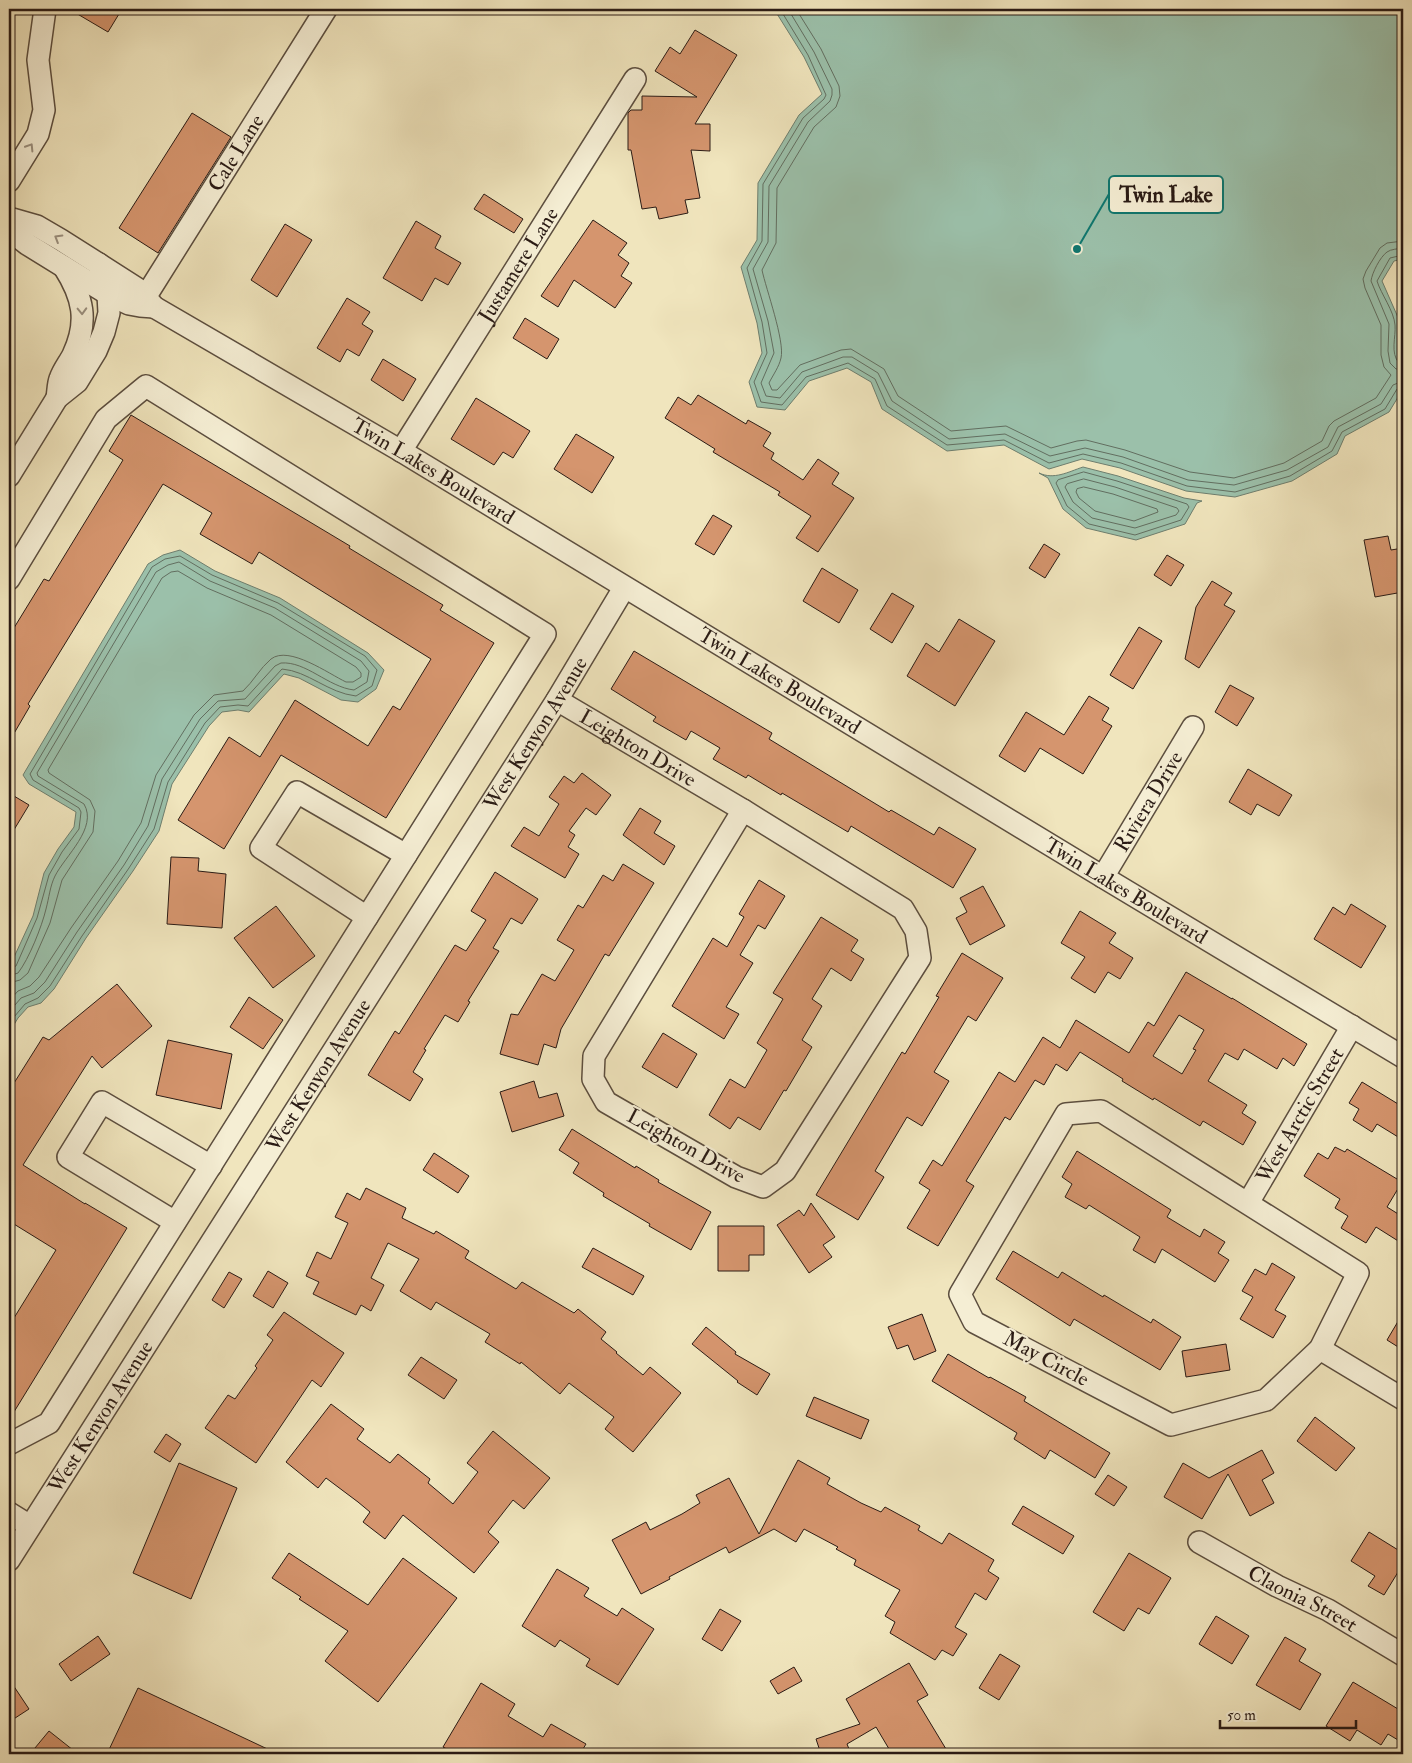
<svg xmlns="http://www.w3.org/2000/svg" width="1412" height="1763" font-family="'IM FELL Double Pica',serif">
<rect width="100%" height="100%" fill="#f0e5bd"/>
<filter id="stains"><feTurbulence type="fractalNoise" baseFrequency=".004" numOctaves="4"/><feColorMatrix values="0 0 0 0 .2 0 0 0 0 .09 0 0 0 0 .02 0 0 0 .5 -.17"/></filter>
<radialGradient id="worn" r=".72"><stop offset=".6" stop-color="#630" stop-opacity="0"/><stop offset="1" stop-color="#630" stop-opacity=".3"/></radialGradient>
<g fill="#9bc0aa" stroke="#6e7e6e">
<polygon points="774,9 1403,9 1403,259 1394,261 1382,281 1400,322 1399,351 1403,368 1403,389 1389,412 1345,436 1337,454 1292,481 1235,497 1186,491 1120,468 1082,459 1049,469 1004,445 947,451 882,409 871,382 847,368 809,381 785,410 757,407 749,382 762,353 757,323 741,267 757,240 758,183 799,115 822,94 804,57"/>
<path d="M1083 467 1118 476 1184 498 1202 501 1197 503 1185 524 1136 540 1086 528 1063 509 1048 478 1039 473C1054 480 1068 472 1083 467Z"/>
<polygon points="180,550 215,571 280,598 368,653 384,670 376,689 358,702 341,700 299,678 284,674 249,712 238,710 222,712 209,726 172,784 159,831 133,871 86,938 54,989 41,1003 28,1007 18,1018 9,1033 9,968 33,916 44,873 58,849 74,827 76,812 29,784 23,775 148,564 163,555"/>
</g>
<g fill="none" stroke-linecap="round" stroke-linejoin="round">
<g stroke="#626e60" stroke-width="1">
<polyline points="780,9 808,55 826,95 824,99 803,118 763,184 762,241 747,268 762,322 767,353 754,382 761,402 782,405 806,377 848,363 875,379 887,406 947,445 1004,440 1049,463 1083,454 1121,463 1187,486 1235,492 1290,476 1332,451 1342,432 1385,409 1397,389 1403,387"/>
<polyline points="788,9 814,52 832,89 832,95 830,101 808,122 769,186 768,242 753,269 768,321 774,353 761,383 766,396 780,398 802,372 843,357 852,357 878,373 892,401 949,439 1005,434 1050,456 1085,448 1123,457 1188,480 1234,485 1287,470 1328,447 1338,427 1381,404 1393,385 1403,381"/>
<path d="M796 9 821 49 839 86 840 96 836 107 814 127 777 188 776 243 762 270C766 289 785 341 781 358 779 367 773 375 769 383L772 390H777L800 365 841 350 851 349 884 369 898 396 951 431 1006 426 1051 448 1077 441 1086 440 1125 450 1190 472 1234 478 1284 463 1322 441 1329 426 1334 421 1376 398 1391 375 1384 367 1381 355V325L1365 288 1363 279 1366 271 1380 248 1387 243 1403 241"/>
<path d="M1403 248C1398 249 1391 249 1387 252 1380 257 1372 273 1371 281L1389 324 1388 351 1390 363 1396 369 1403 370"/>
<path d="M1403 255 1390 258 1377 281C1381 294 1394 311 1395 325 1396 337 1390 353 1399 363L1403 364"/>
<polygon points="1084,472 1117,481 1187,504 1189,507 1181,520 1135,535 1089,524 1067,506 1056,483 1058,480"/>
<polygon points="1084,479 1115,487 1177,508 1179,511 1176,515 1135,528 1092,518 1073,502 1065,487 1067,484"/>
<polygon points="1084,487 1113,494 1157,509 1158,512 1134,521 1095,511 1079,498 1076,492 1077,489"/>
<path d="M9 969 16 966 37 918 49 875 62 852 79 829 81 812 79 808 33 780 30 774 152 567 165 559 180 556 212 575 278 603 365 656 377 670 372 686 356 696C328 693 308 671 282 669L248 706 238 705 220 707 205 723 168 782 154 829 129 868 82 936 50 986 38 998 25 1004 9 1023"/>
<path d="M9 976 18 973C29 959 42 926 46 909 49 898 50 886 55 876 65 856 98 828 84 804L38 776 37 773 156 572 168 565 179 562 210 581 275 608 361 661 369 671 367 682 354 690C328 687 306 661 281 663L275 666 245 699 218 701 200 719 162 779 148 826 124 865 77 932 45 982 34 993 21 998 9 1012"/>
<path d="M9 983 20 980 28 973 50 923 62 880 93 832 95 811 90 800 49 773 48 770 162 578 171 572 178 571 207 588 271 615 356 667 361 673V677L353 682H346C329 674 289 645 271 659 260 668 253 682 243 691L214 695 194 715 156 775 141 823 118 861 71 928 39 977 30 986 18 991 9 1001"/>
</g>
</g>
<g fill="#d5956e" stroke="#2a1b15" fill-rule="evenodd">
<polygon points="69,9 122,9 108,32"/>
<polygon points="695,30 737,55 695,124 710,124 710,151 691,150 700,198 685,200 688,213 659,219 656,207 642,209 631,150 628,150 628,113 631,110 642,110 642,96 697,97 655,71 670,47 680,54"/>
<polygon points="192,113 231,137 158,253 119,228"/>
<polygon points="484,194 523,219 514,233 474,209"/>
<polygon points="593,220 627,243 618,255 629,263 621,276 632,283 615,308 574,280 558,307 541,296"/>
<polygon points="416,221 441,236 435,248 461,263 448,285 435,278 422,301 383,278"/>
<polygon points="285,224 312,240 277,297 251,280"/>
<polygon points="347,298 370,312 362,324 373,331 359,356 347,349 340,362 317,348"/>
<polygon points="525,318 559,339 547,359 513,338"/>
<polygon points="383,359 416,379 403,401 371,380"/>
<polygon points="698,395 746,424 748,420 771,433 763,446 774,453 771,459 803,480 818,459 839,473 832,484 854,498 818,552 796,538 811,516 778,495 780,492 713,452 715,449 665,418 678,397 691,405"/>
<polygon points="476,398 530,431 513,458 503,452 494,465 451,439"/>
<polygon points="131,415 350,546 349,548 443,605 440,610 494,643 386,818 281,755 224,849 178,820 229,737 260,757 295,700 368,746 393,706 400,710 431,659 259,552 252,564 200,534 212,513 163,484 28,704 30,706 9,742 9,636 44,579 49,581 123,460 109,451"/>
<polygon points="576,434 614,457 592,493 554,469"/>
<polygon points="713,515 732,526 714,555 695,544"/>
<polygon points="1388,536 1391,550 1403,548 1403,592 1375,597 1364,540"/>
<polygon points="1044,544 1060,554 1045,578 1029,568"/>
<polygon points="1167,555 1184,565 1171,586 1154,575"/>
<polygon points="822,568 858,590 839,623 803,601"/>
<polygon points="1212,581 1232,593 1224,605 1235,611 1199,668 1185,659 1196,607"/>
<polygon points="892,593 914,606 892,643 870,629"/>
<polygon points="959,619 995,641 955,706 907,676 926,643 939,652"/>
<polygon points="1139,627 1162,641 1133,689 1110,675"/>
<polygon points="634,651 772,733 769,739 889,812 891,810 934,835 939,827 976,849 953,888 851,826 848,832 782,793 781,795 748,775 746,778 713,759 720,748 691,731 686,740 653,721 656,717 611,689"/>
<polygon points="1230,685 1254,698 1237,726 1215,712"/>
<polygon points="1089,696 1109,708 1102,720 1112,726 1083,774 1040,748 1025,772 999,756 1026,712 1064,735"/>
<polygon points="1248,769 1292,795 1279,816 1257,804 1251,815 1229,802"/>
<polygon points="582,773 611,795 596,815 586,808 569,831 575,835 568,847 579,854 565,878 511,846 524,827 539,836 559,804 549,797 564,776 574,783"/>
<polygon points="9,793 29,805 9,838"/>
<polygon points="640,808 661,821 654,833 675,846 664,865 623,835"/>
<polygon points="171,857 199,858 198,871 226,874 222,928 167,924"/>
<polygon points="623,864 654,883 609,956 605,954 561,1029 556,1048 544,1044 538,1065 500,1054 511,1014 518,1015 542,974 555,981 574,950 557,940 578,905 583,908 603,875 613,881"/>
<polygon points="495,872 538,899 522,924 511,918 493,948 499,951 468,1001 470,1002 458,1022 445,1015 424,1049 426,1050 413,1072 423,1079 410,1101 368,1075 395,1031 399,1034 455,945 466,951 486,920 471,911"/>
<polygon points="759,880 785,896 765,929 758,925 740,955 753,963 726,1007 739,1014 724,1039 672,1006 713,938 727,947 744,917 739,914"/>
<polygon points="983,886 1005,926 970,945 956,918 967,912 960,898"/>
<polygon points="1351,904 1386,926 1361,968 1314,939 1333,907 1345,915"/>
<polygon points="276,906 315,956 273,988 234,938"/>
<polygon points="1080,911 1116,933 1109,943 1133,958 1120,979 1108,972 1095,993 1071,978 1085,957 1061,943"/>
<polygon points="821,917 858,940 851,951 864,959 851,981 831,968 812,999 822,1006 802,1040 812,1047 786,1091 784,1090 760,1130 738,1117 730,1129 709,1115 730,1079 745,1088 767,1050 757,1043 783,999 773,993"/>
<polygon points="962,953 1003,978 976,1021 968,1016 934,1072 949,1081 922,1126 907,1117 875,1171 884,1177 858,1220 816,1195 902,1052 905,1054 939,997 936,996"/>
<path d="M1186 972 1232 999V998L1307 1044 1294 1066 1283 1058 1277 1069 1244 1049 1238 1060 1225 1053 1208 1081 1247 1105 1242 1113 1256 1122 1243 1145 1203 1121 1200 1126 1154 1098 1153 1100 1122 1081 1123 1079 1080 1052 1067 1071 1056 1064 1044 1085 1035 1080 1010 1120 1005 1117 966 1181 974 1186 938 1246 907 1228 930 1190 919 1183 933 1160 942 1166 999 1072 1015 1082 1043 1037 1060 1048 1076 1020 1129 1053 1148 1022 1154 1026ZM1179 1015 1204 1030 1193 1049 1196 1050 1182 1074 1153 1056Z"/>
<polygon points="117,984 152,1026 102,1068 92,1056 23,1165 85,1204 85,1203 127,1228 9,1420 9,1326 56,1250 9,1221 9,1091 43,1037 49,1040"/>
<polygon points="249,997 283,1020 263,1049 230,1027"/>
<polygon points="663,1033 697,1054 677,1088 642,1067"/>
<polygon points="168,1040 232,1054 221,1109 156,1095"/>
<polygon points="534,1081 539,1098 557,1093 564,1116 512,1132 500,1092"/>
<polygon points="1362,1082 1403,1107 1403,1140 1377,1124 1372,1132 1353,1120 1359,1109 1349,1103"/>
<polygon points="572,1129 635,1168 636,1166 659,1180 658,1182 711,1212 691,1250 649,1226 650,1224 603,1196 604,1193 573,1173 579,1163 559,1150"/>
<polygon points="1335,1147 1345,1152 1347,1149 1402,1182 1387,1207 1403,1217 1403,1244 1376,1227 1366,1243 1341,1228 1348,1216 1335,1208 1340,1199 1304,1176 1318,1153 1328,1159"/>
<polygon points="1077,1151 1171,1210 1167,1217 1200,1237 1204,1229 1225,1242 1218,1253 1229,1260 1215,1282 1162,1249 1155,1263 1133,1250 1140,1237 1089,1205 1086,1209 1065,1197 1072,1184 1062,1177"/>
<polygon points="434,1153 469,1176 458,1193 423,1170"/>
<polygon points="366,1188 406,1208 402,1218 434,1234 436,1231 469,1251 465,1258 516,1289 522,1282 574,1313 578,1309 606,1332 601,1339 617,1352 616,1353 643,1375 650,1367 681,1393 633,1452 605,1429 614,1417 569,1383 560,1394 521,1362 520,1364 485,1342 490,1334 436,1302 431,1310 400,1291 419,1259 388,1243 371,1278 384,1285 371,1311 361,1305 356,1315 313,1294 319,1282 306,1276 317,1252 331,1259 348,1223 335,1217 347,1193 360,1200"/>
<polygon points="811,1203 835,1237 823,1245 832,1257 809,1273 777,1225 799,1210 804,1216"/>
<polygon points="718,1226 764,1226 764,1255 749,1255 749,1271 718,1271"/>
<polygon points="593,1248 644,1276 633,1295 582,1267"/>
<polygon points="1013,1251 1058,1278 1062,1272 1103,1297 1104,1295 1151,1323 1153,1319 1181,1337 1160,1370 1074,1319 1070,1326 996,1279"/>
<polygon points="1272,1263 1295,1277 1275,1310 1286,1316 1273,1338 1240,1319 1253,1297 1242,1291 1255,1269 1266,1275"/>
<polygon points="268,1271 288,1283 273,1308 253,1296"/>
<polygon points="229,1272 242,1279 224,1308 212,1300"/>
<polygon points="284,1312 344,1353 321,1387 312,1380 256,1463 205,1428 228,1395 235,1399 257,1368 255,1366 273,1340 267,1335"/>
<polygon points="1403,1313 1403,1350 1387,1340"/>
<polygon points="922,1314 936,1351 914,1360 908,1345 897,1349 888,1327"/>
<polygon points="706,1327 736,1352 735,1354 770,1374 757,1395 737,1382 738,1381 692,1344"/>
<polygon points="1226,1344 1230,1370 1186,1377 1182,1351"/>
<polygon points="948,1354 989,1378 990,1377 1026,1397 1024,1401 1110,1453 1095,1478 1050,1450 1045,1459 1014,1439 1017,1433 932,1381"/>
<polygon points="421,1357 457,1380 444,1399 408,1375"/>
<polygon points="814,1397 869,1420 861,1439 806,1416"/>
<polygon points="331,1404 364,1429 357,1439 390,1463 398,1454 430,1479 428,1483 453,1504 478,1472 467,1463 493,1431 550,1478 524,1509 513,1500 488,1532 499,1542 474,1573 403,1515 385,1539 363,1522 370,1512 358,1502 326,1478 318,1488 286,1462"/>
<polygon points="1315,1417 1355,1448 1336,1471 1297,1441"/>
<polygon points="166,1434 181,1444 170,1462 154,1452"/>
<polygon points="1262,1450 1274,1473 1262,1480 1274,1503 1250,1516 1228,1474 1202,1519 1164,1497 1183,1463 1209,1478"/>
<polygon points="798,1460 830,1478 827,1484 861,1503 881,1512 885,1507 920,1526 918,1530 942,1544 949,1533 994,1560 988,1571 999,1578 986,1600 975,1593 955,1627 967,1634 953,1656 942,1650 935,1660 890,1633 895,1622 885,1616 900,1590 854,1565 856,1560 836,1549 838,1547 804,1529 796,1542 774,1529 729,1553 726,1547 669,1577 670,1579 641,1594 612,1540 646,1522 650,1530 682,1514 700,1503 696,1495 729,1478 759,1534"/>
<polygon points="179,1463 237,1488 191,1599 133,1573"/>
<polygon points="1108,1475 1127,1487 1114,1506 1095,1494"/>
<polygon points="1023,1506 1074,1536 1063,1554 1012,1524"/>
<polygon points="1369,1532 1403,1553 1403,1564 1384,1595 1368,1586 1375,1576 1351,1561"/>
<polygon points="289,1553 368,1605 403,1558 457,1598 378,1702 325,1661 348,1631 299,1599 301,1597 272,1578"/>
<polygon points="1129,1553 1171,1578 1149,1614 1138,1608 1124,1631 1093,1612"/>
<polygon points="557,1569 589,1588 584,1596 617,1616 622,1608 654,1629 618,1685 586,1666 590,1659 560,1640 555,1647 522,1626"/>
<polygon points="720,1609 741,1621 722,1651 702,1639"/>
<polygon points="1216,1616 1249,1636 1232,1664 1199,1644"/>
<polygon points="98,1636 110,1654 71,1681 59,1664"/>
<polygon points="1285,1637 1306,1649 1299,1661 1321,1674 1300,1710 1256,1685"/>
<polygon points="1000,1654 1020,1666 999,1700 979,1688"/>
<polygon points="909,1663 928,1695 917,1701 949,1754 892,1754 876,1727 847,1744 851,1754 821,1754 816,1739 860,1724 846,1699"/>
<polygon points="794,1667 802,1681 778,1694 770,1681"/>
<polygon points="9,1679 29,1709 9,1722"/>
<polygon points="1353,1682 1403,1712 1403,1743 1388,1734 1381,1745 1357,1730 1350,1741 1326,1726"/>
<polygon points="481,1683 515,1704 508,1716 543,1737 551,1724 586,1744 580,1754 456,1754 443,1747"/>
<polygon points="138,1688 278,1754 107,1754"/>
<polygon points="49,1731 78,1754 30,1754"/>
</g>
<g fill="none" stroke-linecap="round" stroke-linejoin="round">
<g stroke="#5c4e3f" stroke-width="24">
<g id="street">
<polyline points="9,181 38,134 44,110 38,60 45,9"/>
<path id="s1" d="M9 218 37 226 61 240 138 289 154 307 401 451 1103 877 1403 1057"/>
<polyline points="9,230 27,244 108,294 129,304 140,306 154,307"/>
<path id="s2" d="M146 296 326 9"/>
<path d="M57 398C58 392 58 384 60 379 63 370 69 363 73 355 89 321 83 297 64 267"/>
<path id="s3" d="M401 451 635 79"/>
<polyline points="9,476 57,398 77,382 96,351 104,332 109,313 108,294 99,264"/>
<polyline points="9,579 106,419 146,386 545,634 49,1423 9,1444"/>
<path id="s4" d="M557 700 743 810"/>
<polygon points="743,810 903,909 916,931 920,958 785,1171 763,1187 736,1177 606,1102 593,1079 594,1056"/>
<path id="s5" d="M1103 877 1193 727"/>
<polyline points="367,917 261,848 297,792 406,855"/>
<polygon points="1101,1111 1358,1273 1320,1349 1266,1400 1171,1425 974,1322 960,1294 1066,1114"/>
<path id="s6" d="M1248 1203 1352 1026"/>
<polyline points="175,1222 68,1157 102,1102 211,1166"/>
<polyline points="1320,1349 1403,1399"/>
<polyline points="9,1513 30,1526"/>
<path id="s7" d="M1199 1542 1277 1586 1328 1610 1403 1655"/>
<path id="s8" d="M9 1560 557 700 624 588"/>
</g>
</g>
<use href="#street" stroke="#f5eed4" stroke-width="21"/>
</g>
<defs><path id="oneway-chevron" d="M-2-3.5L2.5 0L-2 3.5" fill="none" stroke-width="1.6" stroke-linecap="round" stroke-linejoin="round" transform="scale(1.25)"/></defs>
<g stroke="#9a8f7e">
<use href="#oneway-chevron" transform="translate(30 147) rotate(-58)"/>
<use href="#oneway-chevron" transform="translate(58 238) rotate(-149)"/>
<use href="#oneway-chevron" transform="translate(82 311) rotate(88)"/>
</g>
<g text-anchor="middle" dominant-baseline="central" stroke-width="4.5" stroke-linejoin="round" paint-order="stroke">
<g font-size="21" fill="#2a1b15" stroke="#f5eed4">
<text stroke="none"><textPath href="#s2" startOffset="169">Cale Lane</textPath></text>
<text stroke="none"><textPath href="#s3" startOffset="220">Justamere Lane</textPath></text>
<text stroke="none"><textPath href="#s1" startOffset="496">Twin Lakes Boulevard</textPath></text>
<text stroke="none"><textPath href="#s1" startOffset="901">Twin Lakes Boulevard</textPath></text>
<text stroke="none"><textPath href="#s8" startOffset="980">West Kenyon Avenue</textPath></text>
<text stroke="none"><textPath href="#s4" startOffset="94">Leighton Drive</textPath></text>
<text stroke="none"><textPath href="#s5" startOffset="88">Riviera Drive</textPath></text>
<text stroke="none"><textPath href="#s1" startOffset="1306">Twin Lakes Boulevard</textPath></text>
<text stroke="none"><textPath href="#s8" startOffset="575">West Kenyon Avenue</textPath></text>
<text stroke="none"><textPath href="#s6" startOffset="102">West Arctic Street</textPath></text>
<text transform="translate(686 1146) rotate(29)">Leighton Drive</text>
<text transform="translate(1046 1359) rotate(28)">May Circle</text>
<text stroke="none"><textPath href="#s8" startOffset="170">West Kenyon Avenue</textPath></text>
<text stroke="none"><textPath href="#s7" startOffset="118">Claonia Street</textPath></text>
</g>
</g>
<path fill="none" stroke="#0f766e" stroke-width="2" d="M1077 249L1109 194"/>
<circle fill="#0f766e" stroke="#f5eed4" stroke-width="2" cx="1077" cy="249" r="5"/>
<rect fill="#f5eed4" stroke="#0f766e" stroke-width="2" x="1109" y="176" width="114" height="37" rx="5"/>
<g font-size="22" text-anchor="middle" font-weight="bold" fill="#2a1b15">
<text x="1166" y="202">Twin Lake</text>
</g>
<rect width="1412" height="1763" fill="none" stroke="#f0e5bd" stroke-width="30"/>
<rect x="10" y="10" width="1392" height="1743" fill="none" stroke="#2a1b15" stroke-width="2.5"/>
<rect x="15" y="15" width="1382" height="1733" fill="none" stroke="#2a1b15"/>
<path d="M1220 1720v8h136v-8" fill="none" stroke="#2a1b15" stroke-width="2.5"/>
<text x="1227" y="1720" font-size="15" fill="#2a1b15" stroke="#f5eed4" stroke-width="4" paint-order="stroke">50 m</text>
<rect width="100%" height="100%" filter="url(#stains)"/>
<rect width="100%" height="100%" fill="url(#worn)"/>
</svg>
